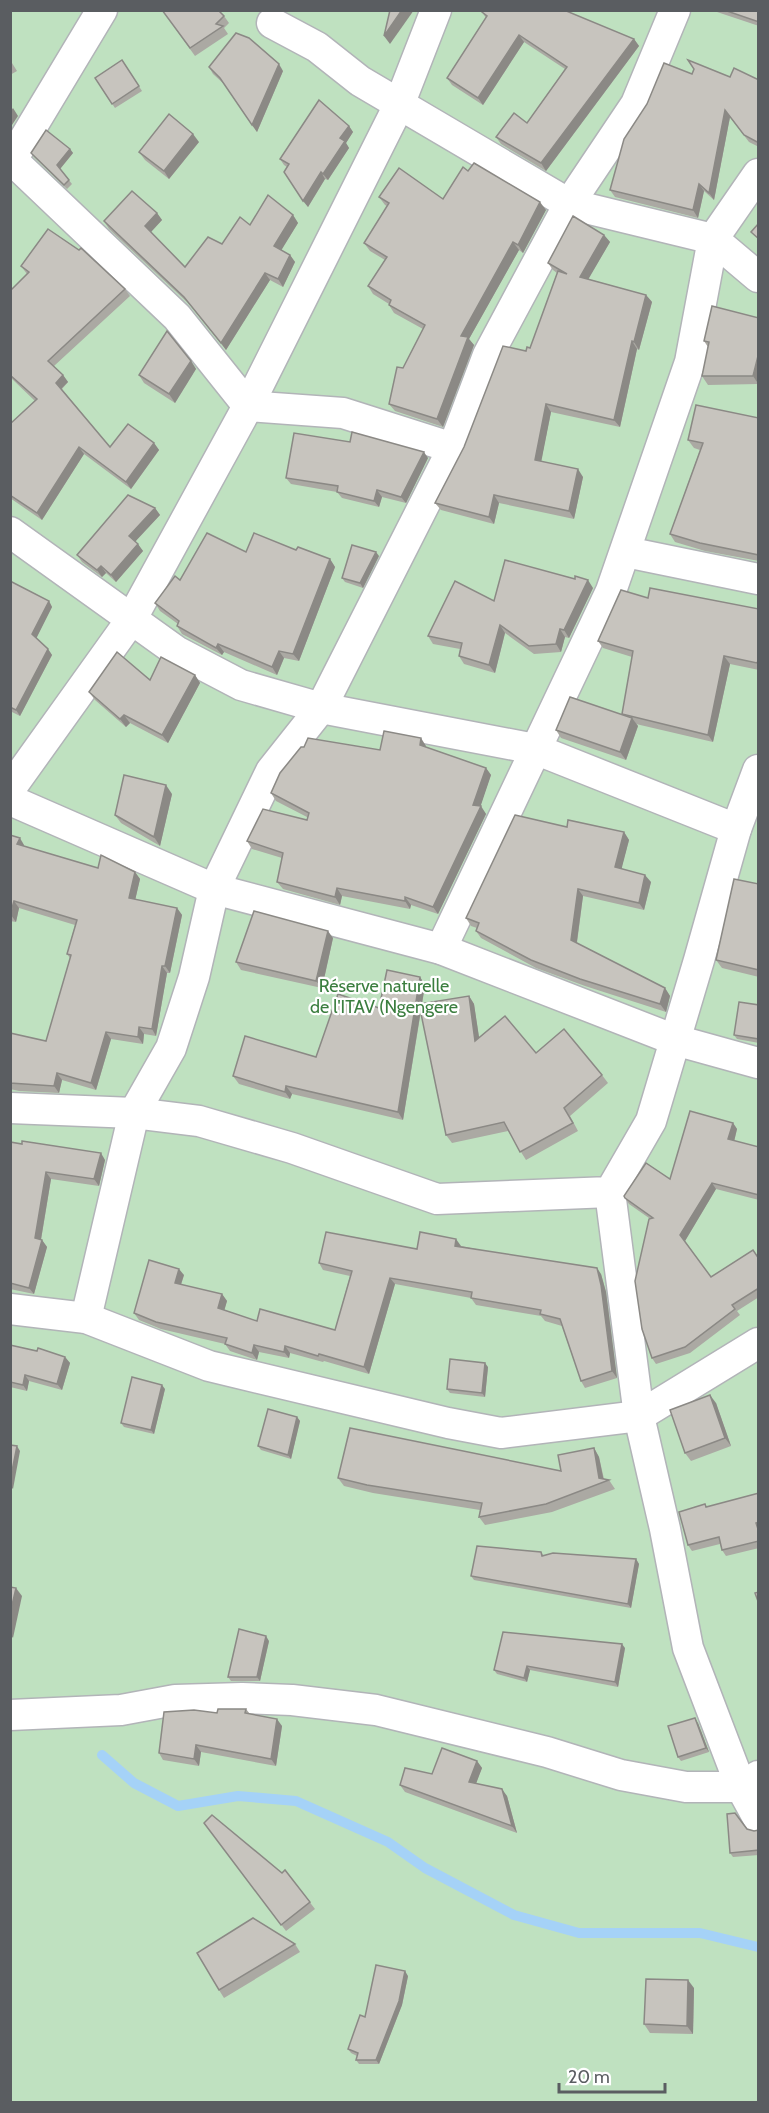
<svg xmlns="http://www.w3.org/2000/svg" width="769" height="2113" font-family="Cabin,sans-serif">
<rect width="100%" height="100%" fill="#ebe9e1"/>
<rect fill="#bfe1c0" x="11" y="11" width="747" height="2091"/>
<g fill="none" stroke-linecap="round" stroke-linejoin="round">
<polyline stroke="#a5d2f7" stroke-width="10" points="102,1755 134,1783 178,1806 238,1796 296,1801 388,1842 425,1868 514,1915 579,1933 700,1933 758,1947"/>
<g stroke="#b2b4b8" stroke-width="33">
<g id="minor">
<polyline points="272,23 317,47 360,81 569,204 713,239 758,277"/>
<polyline points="10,158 177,317 248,406 343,413 453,448"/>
<polyline points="10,163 102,10"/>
<polyline points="10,532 176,651 241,685 321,708 535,749 736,829"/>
<polyline points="626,552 758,579"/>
<polyline points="10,789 131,620 248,406 399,105 436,10"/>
<polyline points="10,800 214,889 441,949 675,1040 758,1063"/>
<polyline points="441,949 611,591 690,362 713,239 758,174"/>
<polyline points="10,1108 134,1113 199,1121 292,1148 437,1199 610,1192 651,1121 699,960 736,829 758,770"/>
<polyline points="610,1192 639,1416 665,1529 688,1648 741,1787 758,1818"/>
<polyline points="10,1309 86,1318 209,1366 448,1423 501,1433 639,1416 758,1343"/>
<polyline points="86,1318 134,1113 171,1048 194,977 214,889 271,771 321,708 453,448 488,355 569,204 636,104 675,10"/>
<polyline points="10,1715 121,1710 175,1700 242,1698 292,1700 376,1710 547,1752 621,1775 686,1787 741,1787 758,1776"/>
</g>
</g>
<use href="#minor" stroke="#fff" stroke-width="30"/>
</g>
<g fill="#aba9a3">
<polygon points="162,10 224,16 229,23 224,28 228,34 195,56"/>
<polygon points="711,10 759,10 759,26"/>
<polygon points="482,12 634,39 639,46 546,171 501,144 496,137 527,123 565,69 524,42 483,105 452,85 447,78 486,18"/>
<polygon points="122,60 142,91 115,108 95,78"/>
<polygon points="10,63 12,63 17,71 10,75"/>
<polygon points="209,67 283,71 257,132 224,84 213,74"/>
<polygon points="692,74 730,77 759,80 759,147 749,142 730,117 714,200 704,191 698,218 615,197 610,190"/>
<polygon points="349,126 353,132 346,143 349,148 328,180 325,179 308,207 287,167 284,165 280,159"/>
<polygon points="199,142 169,179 145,160 139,152"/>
<polygon points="70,149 73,153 60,169 72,184 67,189 34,157 31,153"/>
<polygon points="468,171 546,210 523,253 519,250 469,339 474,345 443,427 395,411 389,404 403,368 423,329 394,313 389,305 389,304 373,294 368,286 385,260 370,251 364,243 387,206 385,205 379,197 443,199"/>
<polygon points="157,213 162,220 151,232 185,267 222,244 250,225 293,215 298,223 281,250 290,255 295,262 283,287 270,280 226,350 189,304 109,229 104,221"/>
<polygon points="604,235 610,242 588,279 646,295 652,302 639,350 637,349 620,427 551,412 541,461 583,477 574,519 499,503 494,524 441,510 435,503 526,351 530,348 557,273 553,270 548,263"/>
<polygon points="21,266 125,289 130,296 54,366 63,375 68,382 62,389 110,447 154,443 159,450 131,489 84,454 42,520 10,498 10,424 35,401 10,377 10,291 27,274"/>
<polygon points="712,306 758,384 708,385 702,376 708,347 704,341"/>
<polygon points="191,361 196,369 175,403 144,383 139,375"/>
<polygon points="759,418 759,561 705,551 675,542 670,534 700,450 694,448 688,440"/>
<polygon points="428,458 406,503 382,497 379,507 342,498 337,492 291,484 286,478"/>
<polygon points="155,508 160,515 135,541 143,551 116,582 106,573 102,577 82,562 77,555"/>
<polygon points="296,550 330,559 335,567 299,661 284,658 277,675 224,652 222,655 182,634 177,626 178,624 160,611 155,603 180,580 246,552"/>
<polygon points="379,556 363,588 345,582 342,578"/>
<polygon points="10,581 49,601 52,607 36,638 48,649 52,655 20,716 10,711"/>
<polygon points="593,588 569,638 565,637 561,652 534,654 505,633 495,673 464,664 459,656 460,649 433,644 428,636 494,601"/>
<polygon points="648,598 759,609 759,670 730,664 713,742 636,724 638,726 626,760 561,738 556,730 623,715 632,657 603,648 598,641"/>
<polygon points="195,675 200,683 168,743 130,723 126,727 95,700 89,692 150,680"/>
<polygon points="426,746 426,747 486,768 491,775 480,806 486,814 438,914 411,905 410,909 342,896 340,905 283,889 277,882 282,858 252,849 247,841 307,820 307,817 276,801 271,793 380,750"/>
<polygon points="172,794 160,846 121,823 115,815"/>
<polygon points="567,827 624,832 629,840 621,869 651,882 644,910 583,896 577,943 665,988 670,996 666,1012 585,986 536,968 481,938 476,931 477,928 471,926 466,918"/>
<polygon points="10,835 24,845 24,846 98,868 135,872 140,879 135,900 177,908 182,915 170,973 167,973 156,1036 144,1034 143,1044 111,1039 96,1090 62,1080 59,1093 19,1091 10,1089 10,1033 46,1041 70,958 67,954 75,925 19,908 16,922 10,921"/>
<polygon points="759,884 759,977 722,968 716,960"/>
<polygon points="333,938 322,988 241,970 236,962"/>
<polygon points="420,977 425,985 422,1004 469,996 474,1004 479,1038 536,1053 602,1075 608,1083 570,1116 578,1131 526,1160 508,1131 452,1143 446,1135 421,1011 403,1120 292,1094 290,1099 239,1084 233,1076 316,1057"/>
<polygon points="759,1005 759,1043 737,1039 734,1035"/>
<polygon points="733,1123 737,1129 734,1141 759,1147 759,1200 716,1189 685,1241 711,1277 753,1250 759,1258 759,1297 737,1311 740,1315 690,1353 656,1364 652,1358 649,1218 629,1204 625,1198 670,1179"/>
<polygon points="10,1142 105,1160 99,1186 51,1179 41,1240 42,1240 47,1247 34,1294 10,1289"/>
<polygon points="461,1246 601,1274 606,1292 617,1378 585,1388 581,1381 562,1326 545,1321 541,1316 476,1305 471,1298 395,1284 369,1374 324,1361 323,1362 290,1353 289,1358 259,1352 257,1360 230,1351 225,1344 161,1329 139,1320 134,1313 184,1275 181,1285 222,1294 227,1301 224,1310 257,1321 335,1330 350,1276 323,1270 319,1263 417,1249"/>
<polygon points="10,1345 65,1357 70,1363 62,1390 29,1381 27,1391 10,1387"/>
<polygon points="488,1367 485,1397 450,1393 447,1389"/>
<polygon points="165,1389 154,1434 124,1427 121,1423"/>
<polygon points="716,1403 731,1446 691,1461 685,1453"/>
<polygon points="297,1417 300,1421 291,1459 261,1450 258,1446"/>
<polygon points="594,1448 599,1457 604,1479 609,1480 615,1489 552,1512 485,1525 479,1517 480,1510 373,1493 344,1486 338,1478 561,1471"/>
<polygon points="759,1493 759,1548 726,1556 722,1550 720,1544 692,1551 688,1545 705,1504 707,1507"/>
<polygon points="541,1552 544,1556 636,1559 639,1564 631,1608 474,1580 471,1576"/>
<polygon points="269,1641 260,1681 231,1681 228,1677"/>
<polygon points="625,1648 618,1687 530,1670 527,1682 497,1674 494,1670"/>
<polygon points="246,1709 250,1714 282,1726 276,1766 201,1752 199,1766 163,1760 159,1753 217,1713"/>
<polygon points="698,1723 709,1752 681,1761 678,1757"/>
<polygon points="477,1761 482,1768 476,1783 507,1796 517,1833 405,1792 400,1785 432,1774"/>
<polygon points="204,1823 282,1873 285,1870 315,1909 286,1931"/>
<polygon points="747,1829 754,1831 759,1830 759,1855 733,1857 730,1853"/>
<polygon points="295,1944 300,1952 224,1998 219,1990"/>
<polygon points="408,1976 402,2005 379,2064 359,2064 356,2060 357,2056 351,2053 348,2049 365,2017"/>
<polygon points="694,1988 693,2034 650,2033 644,2024"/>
</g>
<g fill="#8b8985">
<polygon points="402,10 414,10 390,44 384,36"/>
<polygon points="519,35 524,42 483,105 478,98"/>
<polygon points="634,39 639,46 546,171 541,163"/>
<polygon points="279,64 283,71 257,132 252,125"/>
<polygon points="13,108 18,116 10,128 10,112"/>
<polygon points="725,110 730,117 714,200 709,193"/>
<polygon points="349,126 353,132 346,143 349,148 328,180 323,174 340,138"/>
<polygon points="193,134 199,142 169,179 164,171"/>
<polygon points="70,149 73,153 60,169 57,165"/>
<polygon points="321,172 325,179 308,207 303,201"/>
<polygon points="699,184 704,191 698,218 693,210"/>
<polygon points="540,202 546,210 523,253 518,245"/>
<polygon points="157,213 162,220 150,233 145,226"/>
<polygon points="293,215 298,223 279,254 274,246"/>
<polygon points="604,235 610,242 585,285 580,277"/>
<polygon points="513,242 519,250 469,339 474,345 443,427 437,419 461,336"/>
<polygon points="290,255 295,262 283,287 278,279"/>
<polygon points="265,273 270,280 226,350 221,343"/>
<polygon points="646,295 652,302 639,350 634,342"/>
<polygon points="632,341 637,349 620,427 614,420"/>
<polygon points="759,352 758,384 753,376"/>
<polygon points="191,361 196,369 175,403 169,394"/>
<polygon points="63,375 68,382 61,389 56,383"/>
<polygon points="546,404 551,412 540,468 535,460"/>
<polygon points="154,443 159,450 131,489 126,482"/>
<polygon points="79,447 84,454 42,520 37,513"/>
<polygon points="424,452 428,458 406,503 401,497"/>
<polygon points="578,469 583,477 574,519 569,511"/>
<polygon points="377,490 382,497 379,507 374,501"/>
<polygon points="494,495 499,503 494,524 489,517"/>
<polygon points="155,508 160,515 134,543 129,536"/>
<polygon points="138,544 143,551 116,582 111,575"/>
<polygon points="376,552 379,556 363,588 360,583"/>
<polygon points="330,559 335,567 299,661 293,654"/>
<polygon points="101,566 106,573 102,577 97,570"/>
<polygon points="588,580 593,588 569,638 564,630"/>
<polygon points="49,601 52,607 36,639 32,634"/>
<polygon points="500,625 505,633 495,673 489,665"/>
<polygon points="560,629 565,637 561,652 556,644"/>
<polygon points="218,644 224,652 222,655 216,648"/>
<polygon points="48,649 52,655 20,716 16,710"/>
<polygon points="279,651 284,658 277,675 272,667"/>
<polygon points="724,656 730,664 713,742 708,735"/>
<polygon points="195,675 200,683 168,743 162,735"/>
<polygon points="124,715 130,723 126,727 120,719"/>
<polygon points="632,718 638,726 626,760 620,752"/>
<polygon points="421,738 426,746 425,752 420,745"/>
<polygon points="486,768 491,775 479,811 481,806 486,814 438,914 433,907 473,805"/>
<polygon points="166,785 172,794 160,846 154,837"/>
<polygon points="624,832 629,840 620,875 615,867"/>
<polygon points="20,838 24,845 22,851 17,844"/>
<polygon points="135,872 140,879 134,905 129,898"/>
<polygon points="645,875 651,882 644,910 639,903"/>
<polygon points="337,888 342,896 340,905 335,897"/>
<polygon points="578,889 583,896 576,948 571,940"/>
<polygon points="405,897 411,905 410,909 405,901"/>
<polygon points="14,901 19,908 16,922 11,915"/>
<polygon points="177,908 182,915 170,973 165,966"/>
<polygon points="328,931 333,938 322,988 316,981"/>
<polygon points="162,966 167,973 156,1036 152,1029"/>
<polygon points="420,977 425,985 403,1120 398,1112"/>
<polygon points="665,988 670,996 666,1012 660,1004"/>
<polygon points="469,996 474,1004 481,1050 475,1041"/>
<polygon points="139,1027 144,1034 143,1044 138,1037"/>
<polygon points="106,1032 111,1039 96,1090 91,1083"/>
<polygon points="57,1073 62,1080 59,1093 54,1086"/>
<polygon points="286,1086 292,1094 290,1099 285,1092"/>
<polygon points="733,1123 737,1129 733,1146 728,1139"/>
<polygon points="101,1153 105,1160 99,1186 94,1179"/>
<polygon points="46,1172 51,1179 40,1245 35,1238"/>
<polygon points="712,1183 716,1189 685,1241 680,1235"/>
<polygon points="456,1239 461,1246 459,1253 455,1246"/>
<polygon points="42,1240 47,1247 34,1294 29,1288"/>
<polygon points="597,1268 601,1274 606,1292 617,1378 612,1371"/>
<polygon points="179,1269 184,1275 179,1290 175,1283"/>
<polygon points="390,1278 395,1284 369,1374 364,1367"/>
<polygon points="222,1294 227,1301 223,1315 218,1308"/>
<polygon points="254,1345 259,1352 257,1360 252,1353"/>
<polygon points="285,1346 290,1353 289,1358 284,1352"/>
<polygon points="65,1357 70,1363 62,1390 57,1384"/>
<polygon points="485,1363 488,1367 485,1397 482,1393"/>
<polygon points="25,1375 29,1381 27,1391 23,1385"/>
<polygon points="162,1385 165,1389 154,1434 151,1430"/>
<polygon points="710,1395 716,1403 731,1446 725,1438"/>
<polygon points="297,1417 300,1421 291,1459 288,1455"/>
<polygon points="17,1446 20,1451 13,1489 10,1486 10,1481"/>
<polygon points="594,1448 599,1457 604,1482 599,1478"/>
<polygon points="636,1559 639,1564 631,1608 628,1604"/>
<polygon points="16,1588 22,1596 13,1638 10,1634 10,1614"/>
<polygon points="266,1636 269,1641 260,1681 257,1677"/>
<polygon points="622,1644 625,1648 618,1687 615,1682"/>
<polygon points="527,1666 530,1670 527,1682 524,1678"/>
<polygon points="695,1718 698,1723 709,1752 706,1748"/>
<polygon points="277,1719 282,1726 276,1766 271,1759"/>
<polygon points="196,1745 201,1752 199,1766 194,1759"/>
<polygon points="477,1761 482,1768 474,1789 469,1782"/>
<polygon points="502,1789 507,1796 517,1833 512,1826"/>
<polygon points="405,1971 408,1976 402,2005 379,2064 376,2060"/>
<polygon points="688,1980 694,1988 693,2034 687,2026"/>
</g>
<g fill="#c7c4be" stroke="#8b8985" stroke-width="1.5">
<polygon points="162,10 218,10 224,16 216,24 223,26 190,48"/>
<polygon points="390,10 402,10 384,36"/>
<polygon points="483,10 564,10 634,39 541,163 496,137 514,113 527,123 567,67 519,35 478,98 447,78 487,16 482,12"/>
<polygon points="724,10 759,10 759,22"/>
<polygon points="236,33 249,38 279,64 252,125 220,78 209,67"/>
<polygon points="122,60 139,86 112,104 95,78"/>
<polygon points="688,60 730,77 734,68 759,80 759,143 744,135 725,110 709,193 699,184 693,210 610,190 624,139 647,104 664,63 692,74 694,69"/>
<polygon points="319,100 349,126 340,138 345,141 323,174 321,172 303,201 284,172 289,164 280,159"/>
<polygon points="169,114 193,134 164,171 139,152"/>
<polygon points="46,130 70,149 57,165 69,180 64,185 31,153"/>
<polygon points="474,163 540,202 518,245 513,242 461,336 468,337 437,419 389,404 397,367 403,368 425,325 389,305 391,300 368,286 387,257 364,243 389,203 379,197 399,168 443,199 463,167 468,171"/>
<polygon points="132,191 157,213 145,226 185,267 208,237 222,244 240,217 250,225 268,195 293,215 274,246 290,255 278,279 265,273 221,343 184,297 104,221"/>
<polygon points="573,216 604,235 580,277 646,295 634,342 632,341 614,420 546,404 535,460 578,469 569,511 494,495 489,517 435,503 464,447 503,346 526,351 527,347 530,348 558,271 567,274 548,263"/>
<polygon points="759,223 759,239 751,232"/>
<polygon points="48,229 79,250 81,248 125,289 48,361 63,375 56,383 110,447 128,424 154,443 126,482 79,447 37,513 10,495 10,424 37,399 10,375 10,291 29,272 21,266"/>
<polygon points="712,306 759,318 759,352 753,376 702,376 709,342 704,341"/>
<polygon points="167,331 191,361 169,394 139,375"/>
<polygon points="696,405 759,418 759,555 700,543 670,534 703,443 688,440"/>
<polygon points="352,432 424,452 401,497 377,490 374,501 337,492 338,486 286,478 294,433 350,442"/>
<polygon points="128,495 155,508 129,536 138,544 111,575 101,566 97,570 77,555"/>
<polygon points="207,533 246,552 254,533 296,550 298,547 330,559 293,654 279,651 272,667 218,644 216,648 177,626 179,621 155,603 175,576 180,580"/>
<polygon points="352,545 376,552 360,583 342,578"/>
<polygon points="505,560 575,579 575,576 588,580 564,630 560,629 556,644 529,646 500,625 489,665 459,656 462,643 428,636 455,581 494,601"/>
<polygon points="10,581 49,601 32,634 48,649 16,710 10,707"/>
<polygon points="650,588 759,609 759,658 757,663 724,656 708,735 622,714 633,651 598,641 621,590 648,598"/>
<polygon points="117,652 150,680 161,657 195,675 162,735 124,715 120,719 89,692"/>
<polygon points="570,697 632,718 620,752 556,730"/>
<polygon points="384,731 421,738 420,745 486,768 473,805 481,806 433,907 405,897 405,901 337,888 335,897 277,882 283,853 247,841 263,809 307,820 309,813 271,793 280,773 301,747 304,747 308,738 380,750"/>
<polygon points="124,775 166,785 154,837 115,815"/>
<polygon points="515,815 567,827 568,820 624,832 615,867 645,875 639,903 578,889 571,940 665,988 660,1004 580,979 531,960 476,931 479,923 466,918"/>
<polygon points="10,835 20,838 17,844 98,868 101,855 135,872 129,898 177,908 165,966 162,966 152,1029 139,1027 138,1037 106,1032 91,1083 57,1073 54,1086 10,1083 10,1033 46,1041 71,955 67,954 77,920 14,901 10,915"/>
<polygon points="734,879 759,884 759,970 716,960"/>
<polygon points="254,911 328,931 316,981 236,962"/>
<polygon points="387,970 420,977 398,1112 286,1086 285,1092 233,1076 245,1036 316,1057 338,994 379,1008"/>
<polygon points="469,996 475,1041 505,1016 536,1053 564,1029 602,1075 564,1108 573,1123 520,1152 504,1122 446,1135 419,1004"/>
<polygon points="739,1002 759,1005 759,1039 734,1035"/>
<polygon points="690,1111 733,1123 728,1139 759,1147 759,1195 712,1183 680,1235 711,1277 753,1250 759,1259 759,1288 732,1305 735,1309 685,1347 652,1358 642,1329 635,1281 649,1219 653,1218 625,1198 624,1196 646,1163 670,1179"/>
<polygon points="22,1141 101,1153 94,1179 46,1172 35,1238 42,1240 29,1288 10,1283 10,1142 22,1144"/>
<polygon points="326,1232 417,1249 420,1232 456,1239 455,1246 597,1268 601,1285 612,1371 581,1381 560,1319 540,1314 541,1310 471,1298 472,1292 390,1278 364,1367 319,1354 318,1356 285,1346 284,1352 254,1345 252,1353 225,1344 227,1338 156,1322 134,1313 149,1260 179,1269 175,1283 222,1294 218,1308 257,1321 260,1309 335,1330 352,1271 319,1263"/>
<polygon points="10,1345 37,1351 38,1348 65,1357 57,1384 25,1375 23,1385 10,1382"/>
<polygon points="450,1359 485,1363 482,1393 447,1389"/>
<polygon points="132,1377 162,1385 151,1430 121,1423"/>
<polygon points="710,1395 725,1438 685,1453 670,1410"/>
<polygon points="268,1409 297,1417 288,1455 258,1446"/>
<polygon points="350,1428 561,1471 558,1455 594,1448 599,1478 609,1480 546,1504 479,1517 482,1503 367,1485 338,1478"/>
<polygon points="10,1445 17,1446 10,1481"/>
<polygon points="759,1493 759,1522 756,1523 759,1532 759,1541 722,1550 719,1537 688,1545 679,1512 705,1504 706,1507"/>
<polygon points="477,1546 541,1552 542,1556 553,1553 636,1559 628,1604 471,1576"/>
<polygon points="10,1587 16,1588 10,1614"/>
<polygon points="759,1592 759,1604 755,1593"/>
<polygon points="239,1629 266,1636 257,1677 228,1677"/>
<polygon points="503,1632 622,1644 615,1682 527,1666 524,1678 494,1670"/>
<polygon points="218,1709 246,1709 245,1713 277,1719 271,1759 196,1745 194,1759 159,1753 164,1712 194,1710 217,1713"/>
<polygon points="695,1718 706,1748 678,1757 668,1726"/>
<polygon points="442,1748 477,1761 469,1782 502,1789 512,1826 400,1785 405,1768 432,1774"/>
<polygon points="735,1813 747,1829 754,1831 759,1830 759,1850 730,1853 727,1814"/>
<polygon points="212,1815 282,1873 285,1870 310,1902 281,1925 204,1823"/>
<polygon points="253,1918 295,1944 219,1990 197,1953"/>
<polygon points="376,1965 405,1971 399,2001 376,2060 356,2060 358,2053 348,2049 360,2015 365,2017"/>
<polygon points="646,1979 688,1980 687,2026 644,2024"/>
</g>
<g text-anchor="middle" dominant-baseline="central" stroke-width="4.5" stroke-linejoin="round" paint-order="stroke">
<g font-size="18" fill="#3b7e3f" stroke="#fff">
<text x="384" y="986">Réserve naturelle<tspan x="384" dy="21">de l'ITAV (Ngengere</tspan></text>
</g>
</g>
<rect width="769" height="2113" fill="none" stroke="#5a5d61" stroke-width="24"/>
<path d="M559 2083v9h106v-9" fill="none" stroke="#5a5d61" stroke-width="3"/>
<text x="568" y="2083" font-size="18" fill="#5a5d61" stroke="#ffffff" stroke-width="4.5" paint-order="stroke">20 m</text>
</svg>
